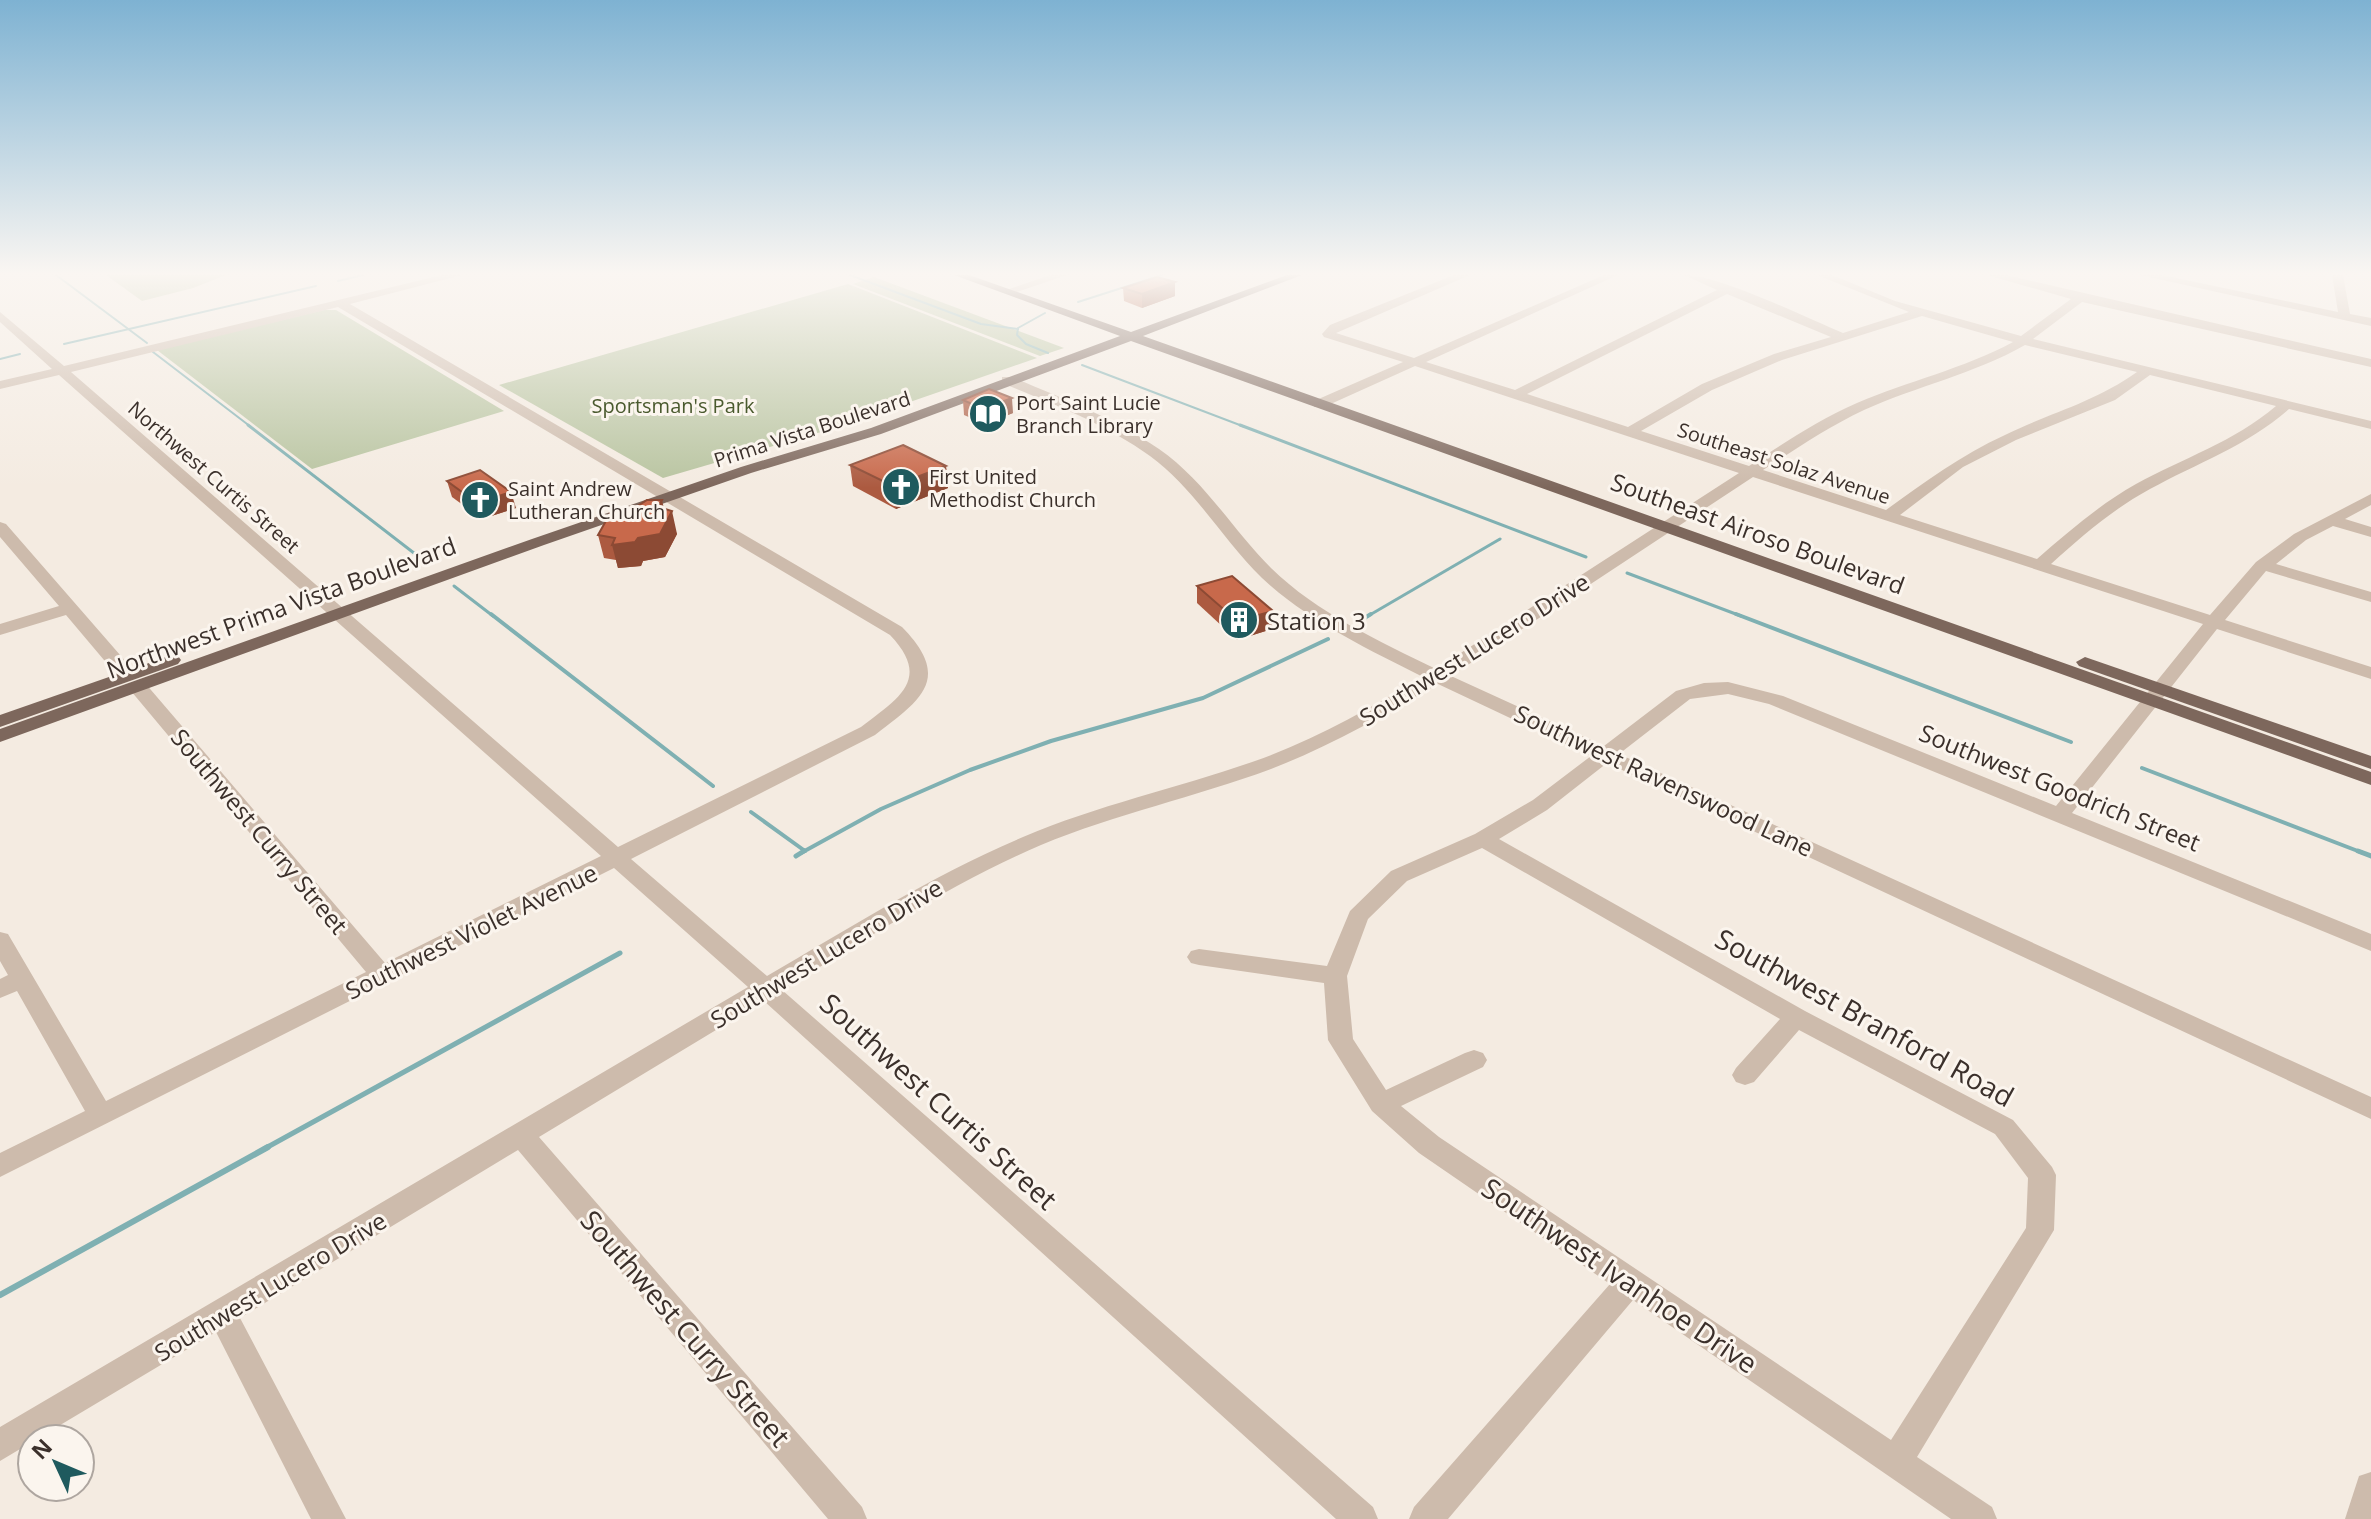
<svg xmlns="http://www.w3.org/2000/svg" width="2371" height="1519" font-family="'Open Sans',sans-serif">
<rect width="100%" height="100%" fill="#f4ebe1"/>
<g fill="#b8c4a0">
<polygon points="106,275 226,275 193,288 142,301"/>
<polygon points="874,277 1064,348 1040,356 853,284"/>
<polygon points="848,284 1037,358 838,427 663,478 499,385"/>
<polygon points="324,310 336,310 504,411 312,469 157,350"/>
</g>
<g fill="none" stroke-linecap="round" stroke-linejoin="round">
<g stroke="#7fb0b2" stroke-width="2">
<polyline points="56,275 147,343"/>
<polyline points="850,275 981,324 1018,329"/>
<polyline points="338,281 363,275"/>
<polyline points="1078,302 1162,275"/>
<polyline points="1045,313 1018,328 1017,335 1026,344 1048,353"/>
<polyline points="64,344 316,286"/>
<polyline points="153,352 251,427"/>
<polyline points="0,359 20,354"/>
<polyline points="1082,365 1245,427"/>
</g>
<g stroke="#7fb0b2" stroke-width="3">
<polyline points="248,425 423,560"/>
<polyline points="1240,425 1586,557"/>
<polyline points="1627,573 1741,616"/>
<polyline points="454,586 493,616"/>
<polyline points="1368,616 1500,539"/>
</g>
<g stroke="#7fb0b2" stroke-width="4">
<polyline points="491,614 713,786"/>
<polyline points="1736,614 2071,742"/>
<polyline points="1358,622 1371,614"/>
<polyline points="2142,768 2363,853"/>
<polyline points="751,812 805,851"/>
<polyline points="801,853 881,809 970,770 1051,741 1203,698 1328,639"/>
</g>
<g stroke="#7fb0b2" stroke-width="5">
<polyline points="2358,851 2371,856"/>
<polyline points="796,856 804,851"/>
<polyline points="264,1149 620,953"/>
</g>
<polyline stroke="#7fb0b2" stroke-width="6" points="0,1295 268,1147"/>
<g fill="#cdbbac" fill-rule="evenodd">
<path d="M442 275H462L350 304 902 627C953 679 921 700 875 735L631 859 767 976C851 927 933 875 1023 837 1098 805 1178 788 1255 761 1315 740 1368 709 1423 677 1368 649 1308 621 1262 578 1222 539 1196 490 1150 456 1106 424 1053 404 1002 383V377H1012C1062 398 1114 418 1159 449 1205 481 1232 529 1271 568 1317 613 1379 641 1436 669L1739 473 1415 366 1324 407H1314V401L1403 362 1324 337 1322 334 1330 325 1454 275H1470L1336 333 1414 358 1604 275H1618L1426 362 1515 390 1717 290 1684 275C1720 275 1804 317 1843 333L1909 312 1817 275H1832L1895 301 2021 336 2071 299 1987 275H2006L2371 359V367L2082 302 2033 339 2371 421V429L2289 409C2247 446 2197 463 2150 489 2113 509 2082 536 2051 564L2210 615 2256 562 2294 534 2371 494V505L2345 519 2371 527V537L2333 526 2306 540 2276 564 2371 592V602L2266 571 2225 620 2371 667V679L2217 629 2072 813 2371 934V951L1769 704 1728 694 1690 699 1619 754 2371 1097V1119L1607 763 1547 810 1499 839 1805 1011 2013 1120 2052 1167 2056 1175 2054 1230 1917 1457 1992 1507 1997 1519H1951L1633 1300 1448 1519H1409L1414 1507 1610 1284 1419 1153 1372 1111 1328 1040 1324 983 1199 965 1191 963 1187 957 1191 951 1199 949 1327 966 1350 911 1391 871 1475 834 1533 800 1591 756 1438 684C1383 716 1330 746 1271 769 1195 797 1116 814 1041 845 950 884 867 939 782 990L1373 1507 1378 1519H1336L764 1001 539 1137 862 1507 867 1519H828L518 1150 240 1318 346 1519H311L216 1332 0 1461V1427L748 987 614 868 0 1177V1153L85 1111 17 991 0 998V979L8 975 0 961V932L8 934 106 1101 366 972 131 691 129 687 131 683H145L385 963 601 856 59 375 0 389V381L52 369 0 322V312L64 366ZM1727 294 1831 337 1774 354 1702 384 1628 427 1527 394ZM338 307 890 635C932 679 899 698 861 727L618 847 71 372ZM1922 316 2013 342C1963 369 1908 381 1857 403 1818 420 1784 443 1749 466L1641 431 1712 390 1782 360ZM2025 345 2137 372C2093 403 2052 412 2005 435 1961 455 1925 482 1886 510L1763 470C1796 449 1828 427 1864 410 1917 386 1974 374 2025 345ZM2150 375 2276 406C2234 442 2183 458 2136 484 2099 505 2068 532 2037 559L1900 515 1963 467 2016 440 2115 400ZM1753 477 2203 624 2056 806 1783 696 1728 682 1704 683 1676 691 1604 746 1451 676ZM1482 848 1780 1019 1736 1068 1732 1075 1736 1082 1745 1085 1754 1082 1799 1030 1995 1134 2028 1178 2026 1228 1891 1440 1439 1137 1401 1106 1483 1067 1487 1060 1483 1053 1474 1050 1465 1053 1386 1090 1353 1039 1347 976 1368 919 1407 881Z"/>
<polygon points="1050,275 1067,275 1011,294 1001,292"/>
<polygon points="2140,275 2162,275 2338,312 2332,275 2343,275 2350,314 2371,318 2371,326"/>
<polygon points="0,522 6,524 134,671 136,675 134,679 120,679 66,615 0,635 0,624 59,606 0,537"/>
<polygon points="2371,1472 2371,1519 2345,1519 2359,1476"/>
</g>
<g fill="#7d675c" fill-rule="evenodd">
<polygon points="954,275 969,275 1131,332 1287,275 1302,275 1143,336 2371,772 2371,785 1131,341 881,434 751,473 544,545 0,742 0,729 532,539 741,467 871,428 1120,336"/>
<polygon points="172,655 178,656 181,660 178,664 0,727 0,715"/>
<polygon points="2085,657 2371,756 2371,769 2079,666 2076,662"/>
</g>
</g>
<g fill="#ac5a40">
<polygon points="1175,282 1175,296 1142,308 1124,301 1123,288"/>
<polygon points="963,400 1013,413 985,424 964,415"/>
<polygon points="850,465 946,466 948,488 896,509 853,486"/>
<polygon points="447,481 516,508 482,519 452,497"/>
<polygon points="664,509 677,534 665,557 643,561 641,566 618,568 616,560 604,558 598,535"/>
<polygon points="1197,586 1272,629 1237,640 1197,603"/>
</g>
<g fill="#8c4a34">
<polygon points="1175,282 1175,296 1142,308 1142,294"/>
<polygon points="1012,398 1013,413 985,424 983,409"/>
<polygon points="946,466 948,488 896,509 893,486"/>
<polygon points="511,492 516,508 482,519 477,503"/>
<polygon points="662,500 667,522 672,511 677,534 665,557 643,561 641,566 618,568 612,545 638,538"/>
<polygon points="1273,611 1272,629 1237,640 1237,621"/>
</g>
<g fill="#c8694b" stroke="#8c4a34" stroke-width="2">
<polygon points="1157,277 1175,282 1142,294 1123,288"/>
<polygon points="989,389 1012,398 983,409 963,400"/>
<polygon points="903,445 946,466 893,486 850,465"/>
<polygon points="480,470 511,492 477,503 447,481"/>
<polygon points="647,500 662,500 658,507 672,511 660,534 638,538 635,542 612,545 615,538 598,535 611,512 636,507"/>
<polygon points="1232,576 1273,611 1237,621 1197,586"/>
</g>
<linearGradient id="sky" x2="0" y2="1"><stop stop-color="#7eb2d2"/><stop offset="0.56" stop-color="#faf6f2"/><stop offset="1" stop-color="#faf6f2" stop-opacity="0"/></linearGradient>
<rect width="2371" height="488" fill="url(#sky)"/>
<defs>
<g id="library-disc" transform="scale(2)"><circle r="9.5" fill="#1f5a5e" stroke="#fbf5ee"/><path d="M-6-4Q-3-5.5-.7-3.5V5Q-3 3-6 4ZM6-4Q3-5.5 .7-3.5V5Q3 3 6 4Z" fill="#fff"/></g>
<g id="church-disc" transform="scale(2)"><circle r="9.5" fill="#1f5a5e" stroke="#fbf5ee"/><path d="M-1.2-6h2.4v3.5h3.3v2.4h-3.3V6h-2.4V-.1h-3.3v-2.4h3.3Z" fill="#fff"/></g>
<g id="building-disc" transform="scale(2)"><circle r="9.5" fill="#1f5a5e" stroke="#fbf5ee"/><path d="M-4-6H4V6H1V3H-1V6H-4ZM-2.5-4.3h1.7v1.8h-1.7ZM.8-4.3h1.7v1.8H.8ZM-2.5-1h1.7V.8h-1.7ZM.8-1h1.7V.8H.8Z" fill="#fff"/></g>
</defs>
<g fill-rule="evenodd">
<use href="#library-disc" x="988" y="414"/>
<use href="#church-disc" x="901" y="487"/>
<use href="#church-disc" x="480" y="500"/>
<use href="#building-disc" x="1239" y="620"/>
</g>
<g text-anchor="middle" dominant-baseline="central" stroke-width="6" stroke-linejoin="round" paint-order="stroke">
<g font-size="20" fill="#3b302b" stroke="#fbf5ee" text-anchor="start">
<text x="1016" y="402">Port Saint Lucie<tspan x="1016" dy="23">Branch Library</tspan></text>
<text x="929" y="476">First United<tspan x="929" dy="23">Methodist Church</tspan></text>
<text x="508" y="488">Saint Andrew<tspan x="508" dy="23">Lutheran Church</tspan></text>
</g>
<g font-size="20" fill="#4a5a2e" stroke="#fbf5ee">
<text x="673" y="405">Sportsman's Park</text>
</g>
<g font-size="20" fill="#3b302b" stroke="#fbf5ee">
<text transform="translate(812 429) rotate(-18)">Prima Vista Boulevard</text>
<text transform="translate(1784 463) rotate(18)">Southeast Solaz Avenue</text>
<text transform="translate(214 477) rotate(41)">Northwest Curtis Street</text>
</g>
<g font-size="24" fill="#3b302b" stroke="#fbf5ee">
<text transform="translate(1758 533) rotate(20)">Southeast Airoso Boulevard</text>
<text transform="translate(281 607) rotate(-20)">Northwest Prima Vista Boulevard</text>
<text transform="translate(1474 649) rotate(-32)">Southwest Lucero Drive</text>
<text transform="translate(1664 780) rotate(25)">Southwest Ravenswood Lane</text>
<text transform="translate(2060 787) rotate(22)">Southwest Goodrich Street</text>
<text transform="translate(260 831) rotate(50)">Southwest Curry Street</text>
<text transform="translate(471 931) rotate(-26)">Southwest Violet Avenue</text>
<text transform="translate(826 953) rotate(-31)">Southwest Lucero Drive</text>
<text transform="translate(270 1286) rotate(-31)">Southwest Lucero Drive</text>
</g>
<g font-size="24" fill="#3b302b" stroke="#fbf5ee" text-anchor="start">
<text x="1267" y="620">Station 3</text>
</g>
<g font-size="28" fill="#3b302b" stroke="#fbf5ee">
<text transform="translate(1865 1017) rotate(29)">Southwest Branford Road</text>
<text transform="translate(939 1101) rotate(42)">Southwest Curtis Street</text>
<text transform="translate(1620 1275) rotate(34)">Southwest Ivanhoe Drive</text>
<text transform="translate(686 1328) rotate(49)">Southwest Curry Street</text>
</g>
</g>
<g transform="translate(56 1463) rotate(314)"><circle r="38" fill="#fbf5ee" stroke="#aea6a0" stroke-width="2"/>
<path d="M0-6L14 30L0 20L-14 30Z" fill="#1f5a5e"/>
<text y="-12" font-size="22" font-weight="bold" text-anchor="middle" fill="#3b302b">N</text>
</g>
</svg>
